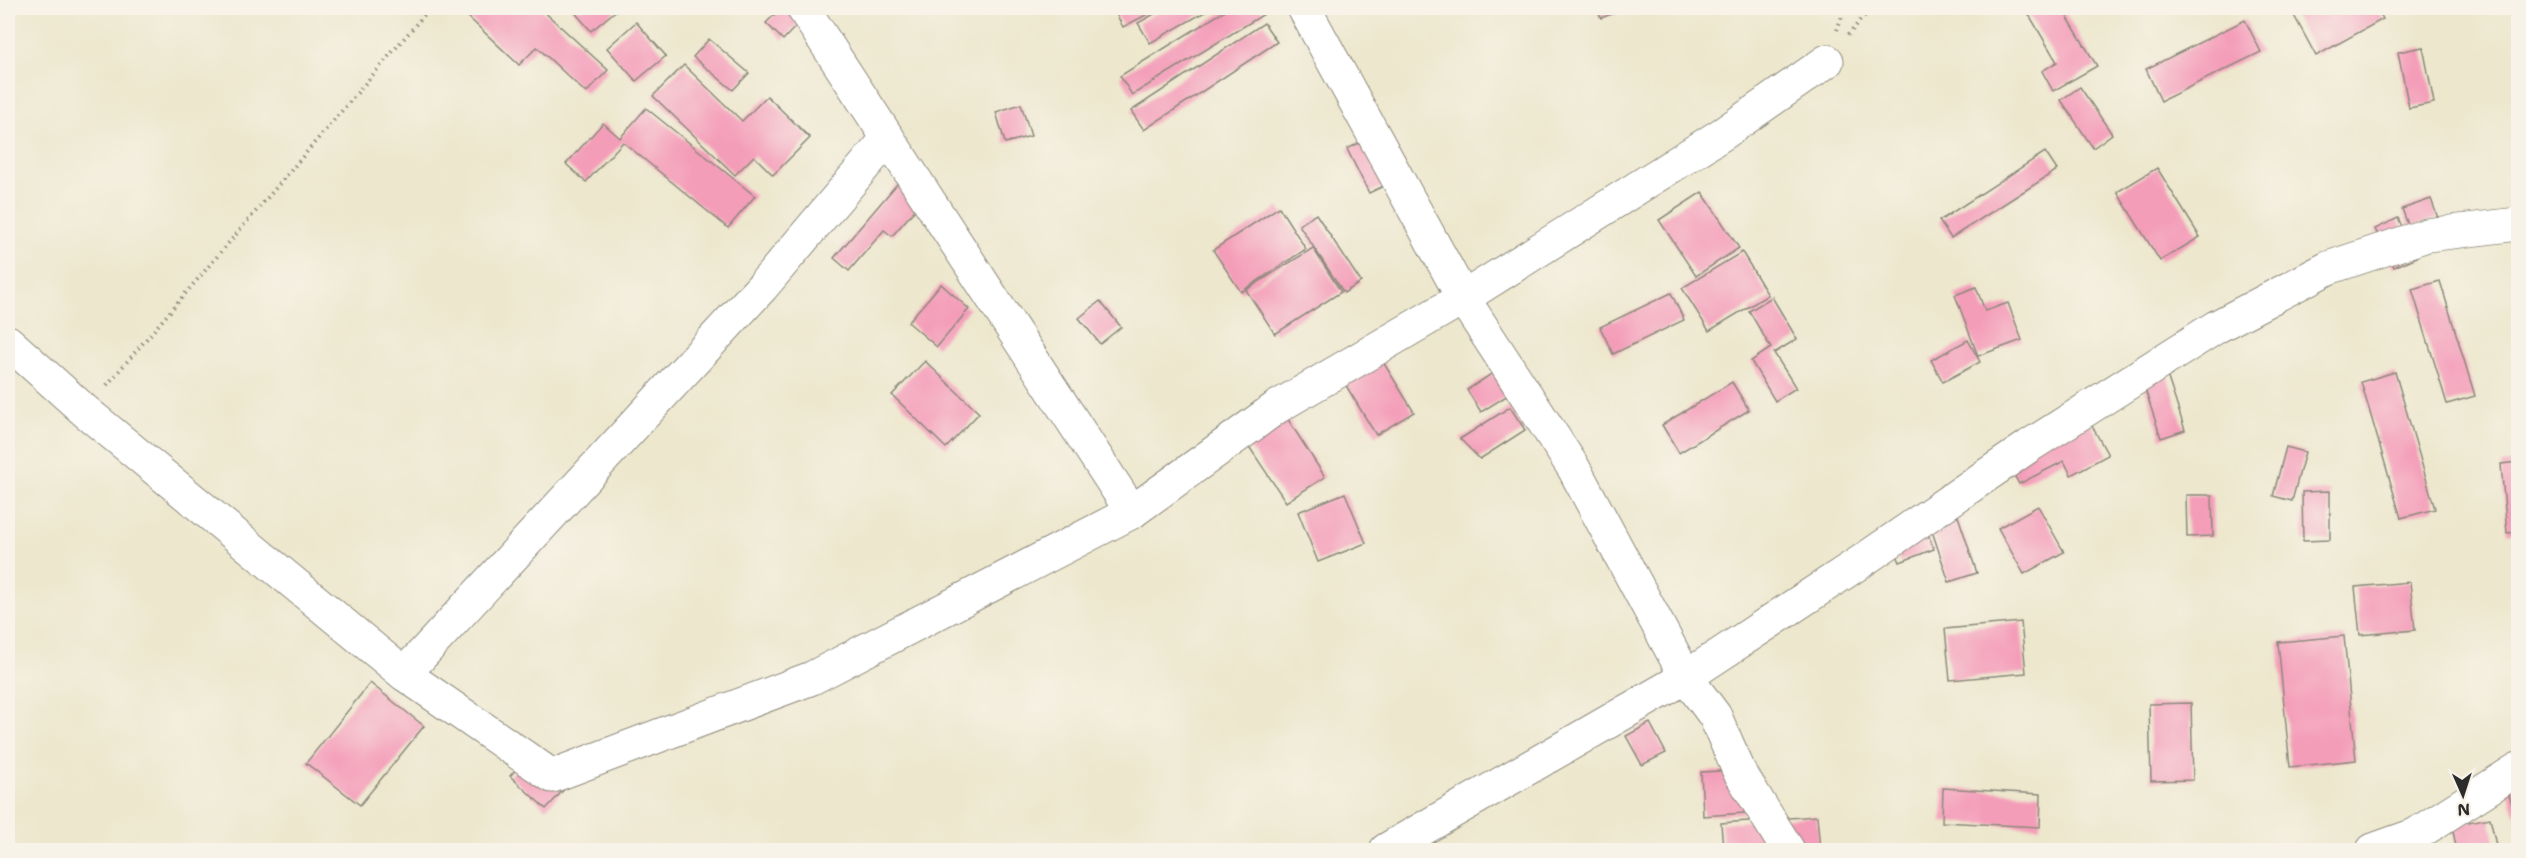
<svg xmlns="http://www.w3.org/2000/svg" width="2526" height="858" font-family="'Shantell Sans',sans-serif">
<rect width="100%" height="100%" fill="#f7f3e8"/>
<filter id="ink" filterUnits="userSpaceOnUse"><feTurbulence type="fractalNoise" baseFrequency=".0167" numOctaves="2"/><feDisplacementMap in="SourceGraphic" scale="12" xChannelSelector="R" yChannelSelector="G"/><feConvolveMatrix kernelMatrix="1 2 1 2 8 2 1 2 1" color-interpolation-filters="sRGB"/></filter>
<filter id="wash" filterUnits="userSpaceOnUse"><feTurbulence type="fractalNoise" baseFrequency=".008" numOctaves="4" result="noise"/><feDisplacementMap in="SourceGraphic" scale="24" xChannelSelector="R" yChannelSelector="G"/><feGaussianBlur stdDeviation="1.35" result="paint"/><feColorMatrix in="noise" values="0 0 0 0 0 0 0 0 0 0 0 0 0 0 0 0 0 1.4 0 .05"/><feComposite in="paint" operator="in"/></filter>
<g filter="url(#wash)">
<rect width="100%" height="100%" fill="#ede7cd"/>
<g id="blocks">
<g fill="#f49db9">
<polygon points="469,8 540,8 608,70 586,93 537,47 519,65 464,13"/>
<polygon points="571,8 619,8 591,31"/>
<polygon points="781,8 813,8 783,40 766,23"/>
<polygon points="1113,8 1144,8 1148,14 1123,27"/>
<polygon points="1165,8 1212,8 1150,43 1138,23"/>
<polygon points="1229,8 1260,8 1264,14 1132,95 1120,76"/>
<polygon points="1596,8 1628,8 1601,18"/>
<polygon points="2025,8 2062,8 2097,66 2053,91 2042,71 2057,62"/>
<polygon points="2290,8 2377,8 2383,19 2316,56"/>
<polygon points="2245,20 2261,52 2161,101 2146,69"/>
<polygon points="636,22 666,56 636,81 607,48"/>
<polygon points="1264,23 1277,42 1144,130 1131,111"/>
<polygon points="709,39 749,73 733,90 693,57"/>
<polygon points="2423,47 2434,103 2409,108 2398,52"/>
<polygon points="684,65 742,121 767,96 810,138 773,175 754,156 735,175 653,96"/>
<polygon points="2080,87 2112,134 2093,148 2061,100"/>
<polygon points="1021,104 1031,136 1005,143 996,112"/>
<polygon points="646,108 755,196 728,228 623,142 586,182 566,164 603,123 620,138"/>
<polygon points="1387,129 1409,174 1369,193 1347,149"/>
<polygon points="2045,152 2057,170 1951,238 1939,221"/>
<polygon points="2157,168 2200,237 2160,261 2117,192"/>
<polygon points="897,184 920,204 892,236 884,230 849,271 834,258"/>
<polygon points="1702,192 1739,248 1696,276 1659,220"/>
<polygon points="2431,199 2438,218 2409,227 2402,209"/>
<polygon points="1279,207 1306,249 1241,292 1213,250"/>
<polygon points="1316,214 1361,282 1344,293 1299,225"/>
<polygon points="2398,218 2417,257 2394,267 2375,229"/>
<polygon points="1313,248 1341,292 1275,334 1246,290"/>
<polygon points="1742,252 1768,295 1709,331 1682,288"/>
<polygon points="2440,281 2475,396 2447,404 2412,289"/>
<polygon points="941,284 969,309 937,347 908,322"/>
<polygon points="1976,287 1985,311 2008,303 2022,340 1978,356 1955,295"/>
<polygon points="1671,293 1684,320 1613,354 1600,327"/>
<polygon points="1772,297 1797,339 1774,353 1796,388 1775,401 1751,361 1771,348 1749,311"/>
<polygon points="1100,301 1121,327 1100,344 1079,318"/>
<polygon points="1968,340 1980,362 1943,382 1931,360"/>
<polygon points="1380,357 1414,412 1376,435 1342,379"/>
<polygon points="1514,359 1529,382 1481,412 1467,390"/>
<polygon points="925,361 979,413 946,448 892,395"/>
<polygon points="2166,372 2185,430 2161,438 2142,380"/>
<polygon points="2395,372 2435,509 2401,518 2361,382"/>
<polygon points="1732,382 1749,410 1679,453 1662,425"/>
<polygon points="1280,407 1325,477 1286,502 1240,433"/>
<polygon points="1510,407 1525,430 1480,459 1460,439"/>
<polygon points="2087,417 2108,455 2071,475 2064,461 2019,484 2006,460"/>
<polygon points="2286,447 2305,452 2292,501 2273,496"/>
<polygon points="2518,462 2518,532 2507,533 2501,464"/>
<polygon points="2330,491 2330,540 2303,541 2302,492"/>
<polygon points="1345,493 1366,543 1318,562 1298,512"/>
<polygon points="2186,495 2212,495 2213,536 2187,537"/>
<polygon points="1954,504 1977,573 1949,582 1926,513"/>
<polygon points="2038,506 2064,552 2024,574 1998,528"/>
<polygon points="1925,527 1934,549 1900,562 1890,539"/>
<polygon points="2410,582 2415,630 2360,635 2355,587"/>
<polygon points="2021,622 2026,673 1950,680 1945,629"/>
<polygon points="2344,636 2356,760 2290,767 2278,642"/>
<polygon points="370,683 424,726 360,805 306,763"/>
<polygon points="2191,703 2193,780 2151,781 2149,704"/>
<polygon points="1650,723 1666,753 1642,765 1626,736"/>
<polygon points="532,752 568,785 546,809 510,776"/>
<polygon points="1741,770 1744,813 1703,816 1701,772"/>
<polygon points="2518,782 2518,821 2506,787"/>
<polygon points="1943,788 2041,794 2040,827 1942,822"/>
<polygon points="1817,816 1820,850 1723,850 1721,823"/>
<polygon points="2490,818 2497,850 2444,850 2456,847 2452,825"/>
</g>
</g>
</g>
<g filter="url(#ink)">
<use href="#blocks" fill-opacity="0" stroke="#8c897c" stroke-width="1.5"/>
<g fill="none" stroke-linecap="round" stroke-linejoin="round">
<g stroke="#8c897c" stroke-width="35">
<g id="minor">
<polyline points="803,8 1132,512"/>
<polyline points="1304,8 1463,298 1573,467 1686,677 1715,716 1739,771 1788,850"/>
<polyline points="8,342 85,411 404,674 552,776 812,678 1132,512 1277,407 1463,298 1724,133 1827,61"/>
<polyline points="404,674 762,287 888,138"/>
<polyline points="1386,850 1686,677 1862,561 2029,446 2216,327 2328,268 2427,235 2518,224"/>
<polyline points="2373,850 2415,835 2518,769"/>
</g>
</g>
<g stroke="#8c897c" stroke-width="4" stroke-dasharray="1.5 4.5" stroke-linecap="butt">
<polyline points="1837,30 1845,8"/>
<polyline points="1848,35 1871,8"/>
<polyline points="107,385 430,8"/>
</g>
<use href="#minor" stroke="#fff" stroke-width="33"/>
</g>
</g>
<rect width="2526" height="858" fill="none" stroke="#f7f3e8" stroke-width="30"/>
<g transform="translate(2463 795) rotate(177)" stroke="#f7f3e8" stroke-width="4.5" paint-order="stroke">
<path d="M0-4.5L10 22L0 15L-10 22Z" fill="#2b2b2b"/>
<text y="-9" font-size="16" font-weight="bold" text-anchor="middle" fill="#2b2b2b">N</text>
</g>
</svg>
